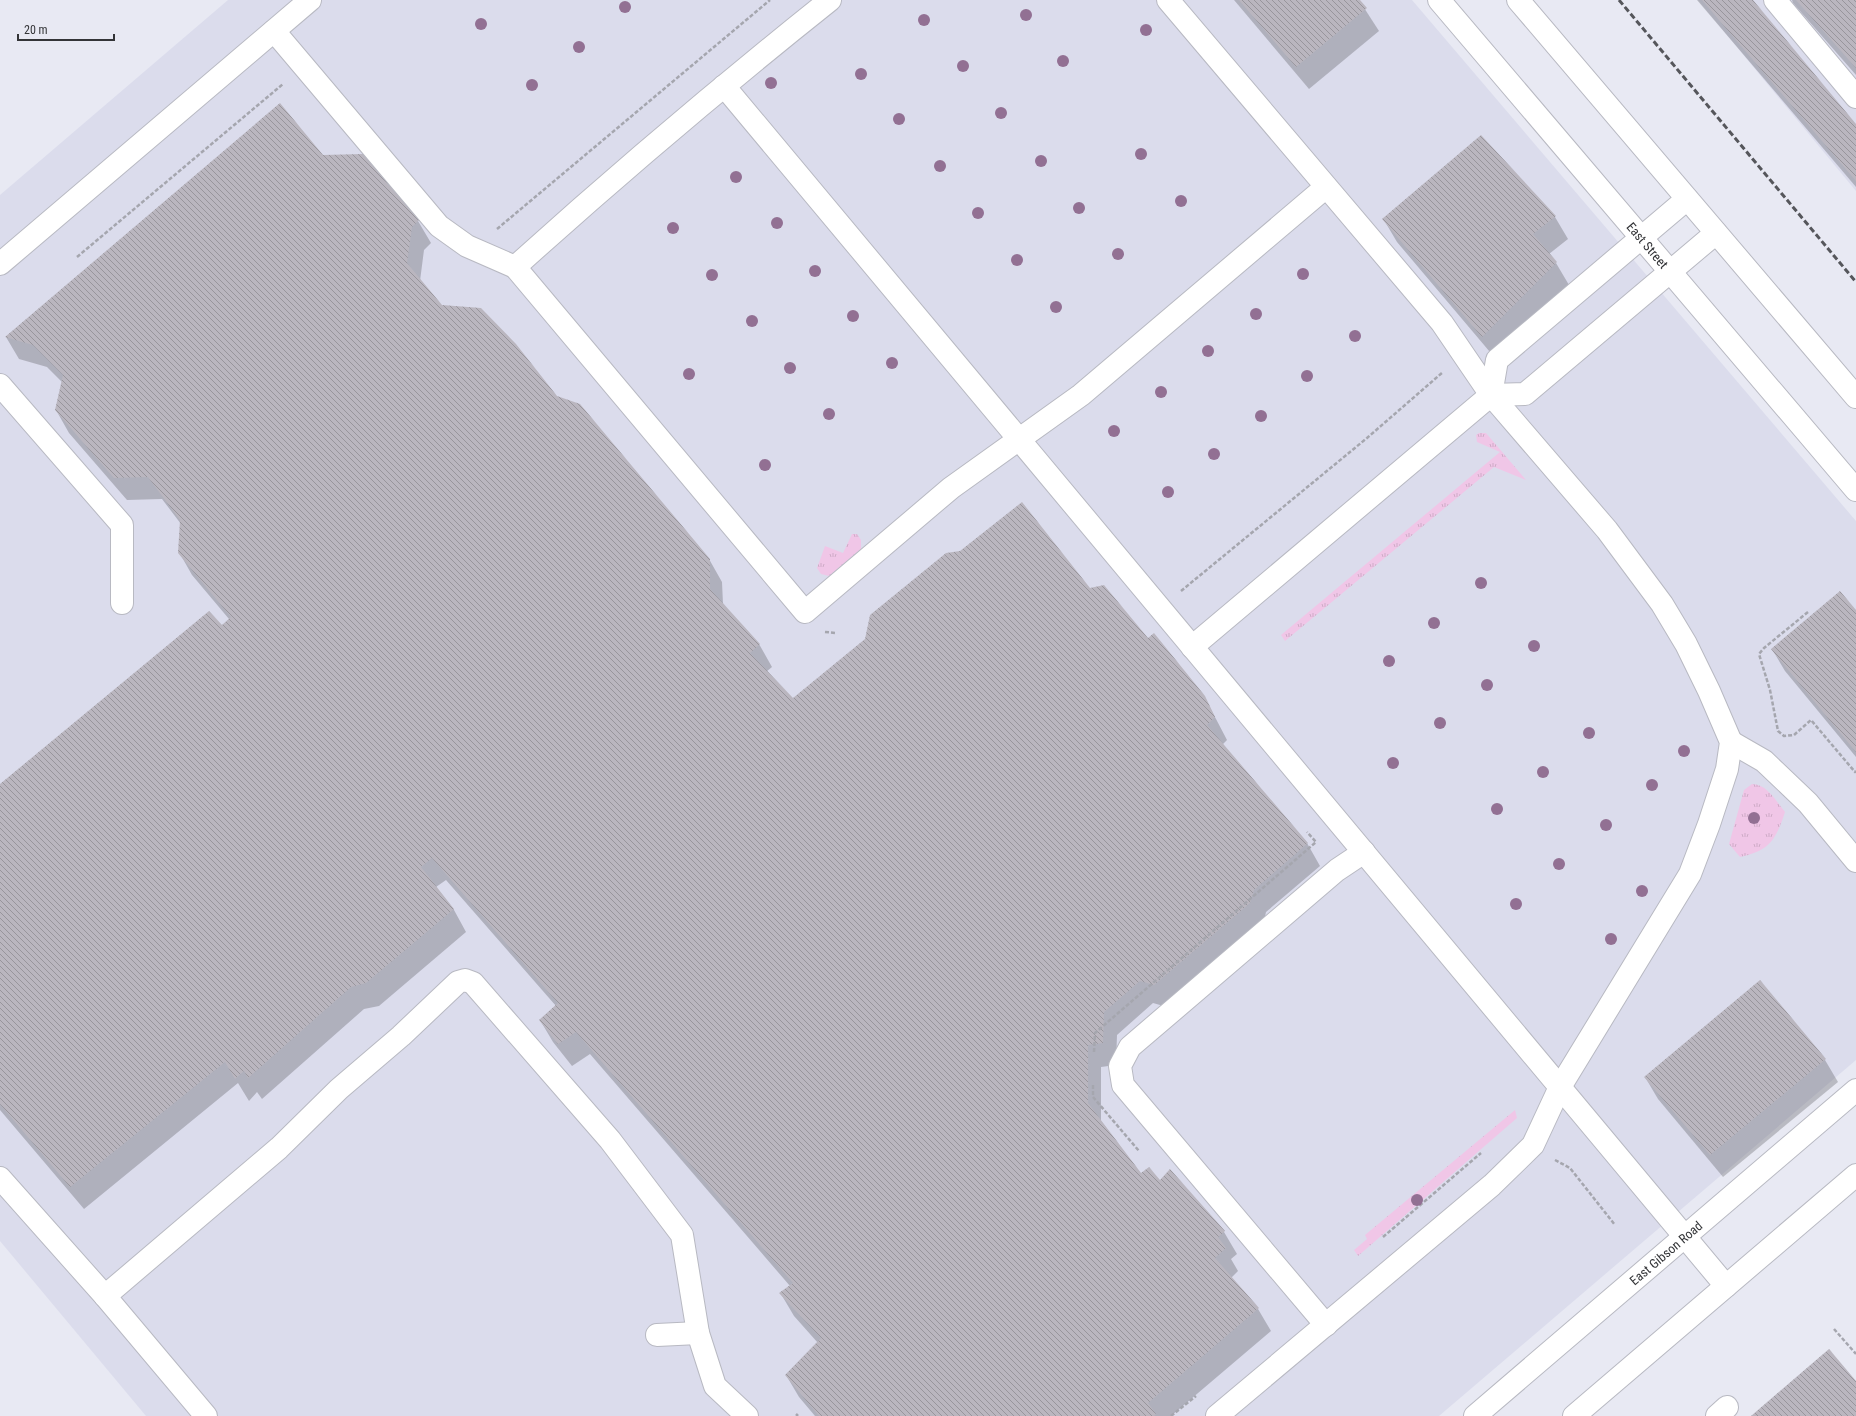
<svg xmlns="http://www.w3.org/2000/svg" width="1856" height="1416" font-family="'Roboto Condensed',sans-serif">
<defs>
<pattern id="grass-tufts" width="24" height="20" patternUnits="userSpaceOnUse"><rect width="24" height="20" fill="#f0c6e7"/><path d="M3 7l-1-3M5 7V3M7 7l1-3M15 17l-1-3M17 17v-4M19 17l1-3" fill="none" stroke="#ceabc7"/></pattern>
<pattern id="building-back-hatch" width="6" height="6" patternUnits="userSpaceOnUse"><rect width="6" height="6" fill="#bab6bf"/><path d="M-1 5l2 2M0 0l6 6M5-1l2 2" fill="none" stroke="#98959c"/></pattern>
</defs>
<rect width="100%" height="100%" fill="#e8e9f3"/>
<g fill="#dbdcec">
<polygon points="228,0 1412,0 1856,521 1856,1060 1439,1416 146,1416 0,1241 0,195"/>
<polygon points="1698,0 1856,0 1856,191"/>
</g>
<g fill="url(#grass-tufts)">
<polygon points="1479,433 1486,433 1526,480 1494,467 1285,641 1281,635 1500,452 1477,442 1476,435"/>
<polygon points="852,534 857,534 861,540 861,549 829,576 821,574 817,568 825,546 843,553"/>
<path d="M1752 784C1767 784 1776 801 1785 812 1776 840 1769 851 1740 857L1729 844 1744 790Z"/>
<polygon points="1515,1110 1517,1118 1358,1256 1354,1250 1367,1239 1365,1235"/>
</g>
<g fill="#0003">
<polygon points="1234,0 1359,0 1379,31 1309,89"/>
<polygon points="1697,0 1751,0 1856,125 1856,187"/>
<polygon points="1792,0 1856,0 1856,75 1793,3"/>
<polygon points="280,105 323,156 363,155 418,221 431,243 424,250 420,281 441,306 556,397 709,559 722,582 723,604 759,644 772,667 766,672 793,699 1090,589 1147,640 1204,696 1227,740 1222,745 1307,843 1320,866 1266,912 1263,926 1167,1007 1153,1003 1117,1035 1116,1065 1101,1067 1101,1121 1141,1174 1160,1182 1224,1232 1237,1254 1231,1259 1238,1271 1231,1278 1258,1309 1271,1331 1171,1416 815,1416 799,1397 786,1375 818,1343 794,1316 781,1294 790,1286 590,1054 572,1066 553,1042 540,1020 556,1006 446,880 436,887 454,910 466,932 379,1006 364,1009 262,1099 257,1092 249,1101 238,1083 84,1209 0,1110 0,785 222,626 229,619 192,575 179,552 181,524 162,499 127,500 69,433 56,410 62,382 47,367 19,359 6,337"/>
<polygon points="1481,136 1555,217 1568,239 1549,254 1556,263 1569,285 1495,358 1397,242 1384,220"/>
<polygon points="1856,612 1856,757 1785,671 1772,649"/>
<polygon points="1760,981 1825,1060 1838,1082 1723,1177 1658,1099 1645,1077"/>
</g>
<g fill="url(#building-back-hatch)">
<polygon points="1239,0 1360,0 1367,8 1296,67"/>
<polygon points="1702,0 1753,0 1856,124 1856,181"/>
<polygon points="1796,0 1856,0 1856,68"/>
<polygon points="280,103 323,155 363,154 419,220 412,227 407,263 442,305 481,308 516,344 557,396 580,404 710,559 710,589 760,644 750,653 793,698 865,639 870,615 946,553 960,551 1022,502 1090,588 1104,585 1148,638 1154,633 1205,696 1215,717 1207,725 1308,843 1254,890 1250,903 1154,985 1140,981 1104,1012 1103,1043 1088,1045 1088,1103 1141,1173 1149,1167 1160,1180 1170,1169 1225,1231 1218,1237 1226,1248 1215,1258 1259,1308 1148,1403 1156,1414 1154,1416 819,1416 785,1375 821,1338 779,1293 793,1283 576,1032 558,1044 539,1020 558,1003 432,858 421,867 454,909 366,983 351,987 248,1078 244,1071 235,1079 225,1062 70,1187 0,1104 0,784 209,611 222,625 231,617 178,553 180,520 148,477 114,478 55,410 63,375 33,345 5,337"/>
<polygon points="1481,135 1556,216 1533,234 1557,262 1482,337 1382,219"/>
<polygon points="1840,591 1856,610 1856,752 1771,649"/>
<polygon points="1760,980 1826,1059 1710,1155 1644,1077"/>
<polygon points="1829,1349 1856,1381 1856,1416 1751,1416"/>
</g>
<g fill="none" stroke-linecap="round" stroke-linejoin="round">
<g stroke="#b8b9c2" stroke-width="24">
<g id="minor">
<polyline points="1168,0 1442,323 1491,395 1607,530 1662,604 1686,644 1709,691 1731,742 1727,769 1709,824 1690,874 1560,1087 1533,1145 1492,1185 1217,1416"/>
<path id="s1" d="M1439 0 1856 490"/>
<polyline points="1518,0 1856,397"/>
<polyline points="1775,0 1856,97"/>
<polyline points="274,31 439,226 467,246 515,267 805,612 951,488 1081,395 1326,187"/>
<polyline points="724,86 1726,1286"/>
<polyline points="0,264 310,0"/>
<path d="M515 267C617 175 722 86 830 0"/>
<polyline points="0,385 122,525 122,603"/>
<polyline points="1491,395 1497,360 1687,199"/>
<polyline points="1192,647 1491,395 1525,394 1716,233"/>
<polyline points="1731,742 1764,761 1808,803 1856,861"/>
<polyline points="0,1178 105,1296 206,1416"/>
<polyline points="105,1296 279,1148 339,1089 401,1036 458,982 465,980 473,983 610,1140 682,1235 698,1333 715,1386 747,1416"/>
<polyline points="1326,1325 1123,1085 1120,1066 1130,1047 1337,870 1364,852"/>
<polyline points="657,1335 698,1333"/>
<polyline points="1717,1416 1727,1407"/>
</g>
</g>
<g stroke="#b8b9c2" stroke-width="24">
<g id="major">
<path id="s2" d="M1475 1416 1856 1090"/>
<polyline points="1574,1416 1856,1175"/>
</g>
</g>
<g stroke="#a5a6ae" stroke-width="2.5" stroke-dasharray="4 2" stroke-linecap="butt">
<polyline points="497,229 770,0"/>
<polyline points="77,257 283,84"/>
<polyline points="1181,591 1367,438 1443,372"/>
<polyline points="1808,612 1764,648 1759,654 1770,690 1778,731 1784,736 1794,735 1811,720 1855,772 1856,771"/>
<polyline points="825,632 836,633"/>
<polyline points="1094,1052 1095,1033 1316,842 1307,832"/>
<polyline points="1093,1085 1093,1097 1139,1151"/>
<polyline points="1555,1160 1570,1168 1615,1225"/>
<polyline points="1383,1237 1481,1153"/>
<polyline points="1834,1329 1856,1354"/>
<polyline points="796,1414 798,1416"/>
<polyline points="1171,1416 1196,1396"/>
</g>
<use href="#minor" stroke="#fff" stroke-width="22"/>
<use href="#major" stroke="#fff" stroke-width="22"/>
<polyline stroke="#55565b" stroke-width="3" stroke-dasharray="6 3" stroke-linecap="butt" points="1619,0 1856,282"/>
</g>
<g fill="#927093">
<circle cx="625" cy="7" r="6"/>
<circle cx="1026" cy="15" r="6"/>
<circle cx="924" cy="20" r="6"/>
<circle cx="481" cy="24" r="6"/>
<circle cx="1146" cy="30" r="6"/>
<circle cx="579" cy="47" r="6"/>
<circle cx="1063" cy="61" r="6"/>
<circle cx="963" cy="66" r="6"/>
<circle cx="861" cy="74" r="6"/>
<circle cx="771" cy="83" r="6"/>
<circle cx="532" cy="85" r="6"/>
<circle cx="1001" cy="113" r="6"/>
<circle cx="899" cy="119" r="6"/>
<circle cx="1141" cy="154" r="6"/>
<circle cx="1041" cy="161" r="6"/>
<circle cx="940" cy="166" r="6"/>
<circle cx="736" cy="177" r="6"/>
<circle cx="1181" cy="201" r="6"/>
<circle cx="1079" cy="208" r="6"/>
<circle cx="978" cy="213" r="6"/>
<circle cx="777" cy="223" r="6"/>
<circle cx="673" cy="228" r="6"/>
<circle cx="1118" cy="254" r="6"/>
<circle cx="1017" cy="260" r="6"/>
<circle cx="815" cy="271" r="6"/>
<circle cx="1303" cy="274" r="6"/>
<circle cx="712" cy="275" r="6"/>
<circle cx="1056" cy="307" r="6"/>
<circle cx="1256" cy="314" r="6"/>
<circle cx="853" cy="316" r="6"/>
<circle cx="752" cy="321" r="6"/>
<circle cx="1355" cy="336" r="6"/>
<circle cx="1208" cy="351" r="6"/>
<circle cx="892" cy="363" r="6"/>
<circle cx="790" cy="368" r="6"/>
<circle cx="689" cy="374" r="6"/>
<circle cx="1307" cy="376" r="6"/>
<circle cx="1161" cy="392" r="6"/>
<circle cx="829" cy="414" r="6"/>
<circle cx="1261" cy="416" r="6"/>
<circle cx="1114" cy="431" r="6"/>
<circle cx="1214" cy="454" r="6"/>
<circle cx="765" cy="465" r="6"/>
<circle cx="1168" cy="492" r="6"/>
<circle cx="1481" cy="583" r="6"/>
<circle cx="1434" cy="623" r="6"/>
<circle cx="1534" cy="646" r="6"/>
<circle cx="1389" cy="661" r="6"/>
<circle cx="1487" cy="685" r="6"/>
<circle cx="1440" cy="723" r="6"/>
<circle cx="1589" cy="733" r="6"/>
<circle cx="1684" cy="751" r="6"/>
<circle cx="1393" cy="763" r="6"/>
<circle cx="1543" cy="772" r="6"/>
<circle cx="1652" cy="785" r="6"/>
<circle cx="1497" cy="809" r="6"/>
<circle cx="1754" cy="818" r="6"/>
<circle cx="1606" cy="825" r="6"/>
<circle cx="1559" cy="864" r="6"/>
<circle cx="1642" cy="891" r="6"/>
<circle cx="1516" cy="904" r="6"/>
<circle cx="1611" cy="939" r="6"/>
<circle cx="1417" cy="1200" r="6"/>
</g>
<g text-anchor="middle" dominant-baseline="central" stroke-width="3.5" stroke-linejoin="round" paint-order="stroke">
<g font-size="13" fill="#333437" stroke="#e8e9f3">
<text stroke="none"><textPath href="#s1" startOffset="322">East Street</textPath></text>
<text stroke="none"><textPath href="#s2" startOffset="251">East Gibson Road</textPath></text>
</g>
</g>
<path d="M18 34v6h96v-6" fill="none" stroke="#333437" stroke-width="2"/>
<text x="24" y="34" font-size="12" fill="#333437" stroke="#e8e9f3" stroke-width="3" paint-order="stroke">20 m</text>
</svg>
